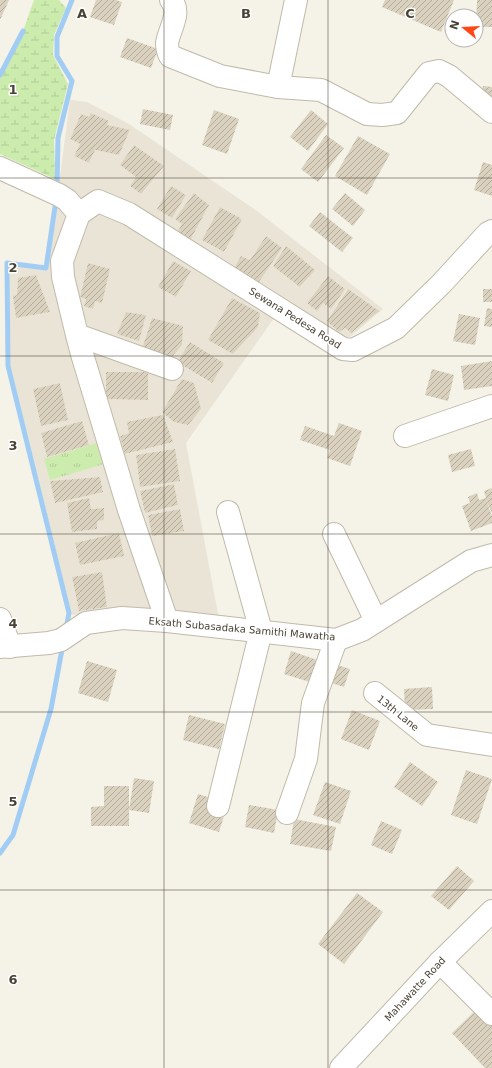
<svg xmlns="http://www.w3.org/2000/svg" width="492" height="1068" font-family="'DejaVu Sans',sans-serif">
<defs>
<pattern id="grass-tufts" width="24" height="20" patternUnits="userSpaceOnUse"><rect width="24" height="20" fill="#ccecae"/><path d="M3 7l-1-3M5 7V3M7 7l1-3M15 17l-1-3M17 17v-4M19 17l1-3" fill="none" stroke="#b1cc96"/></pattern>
<pattern id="wetland-marsh" width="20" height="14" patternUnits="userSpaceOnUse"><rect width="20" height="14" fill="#ccecae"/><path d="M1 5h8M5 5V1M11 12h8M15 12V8" fill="none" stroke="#b1cc96"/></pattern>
<pattern id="building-hatch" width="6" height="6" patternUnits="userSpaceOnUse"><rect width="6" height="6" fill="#dad1bf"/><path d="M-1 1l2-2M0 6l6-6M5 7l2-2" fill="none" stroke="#b3ab9c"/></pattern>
</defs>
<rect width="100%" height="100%" fill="#f5f2e8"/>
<path fill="#e9e4d6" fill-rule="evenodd" d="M70 100 87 102 129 124 257 211 383 309 350 337H337L279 311 186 443 219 619 145 608 72 615 10 365V266L48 269ZM91 113 109 121 107 125 130 131 119 155 95 150 89 163 74 156 80 144 70 139 81 114 89 117ZM134 145 164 166 141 194 130 186 136 177 120 165ZM171 186 186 195 172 218 158 209ZM194 193 209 205 187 246 182 224 176 219ZM220 207 242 219 224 252 202 240ZM266 236 282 248 256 285 233 270 241 256 250 260ZM285 247 314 270 301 287 273 266ZM173 261 191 271 176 297 158 287ZM88 263 110 269 102 303 95 301 93 309 84 306 86 299 80 297ZM36 275 50 312 16 318 13 296 17 295 18 278ZM328 276 345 289 331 309 323 303 317 310 307 303ZM347 289 378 311 351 333 345 328 339 332 327 321ZM232 298 260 313 258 327 233 354 208 340ZM126 312 146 315 139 340 118 333ZM152 318 183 327 182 345 169 360 142 349ZM190 342 224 363 211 383 177 362ZM106 372 148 373 147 400 106 399ZM182 379 194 383 188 425 174 422 162 412ZM60 383 68 420 41 426 33 389ZM82 421 89 445 47 456 41 433ZM129 433 173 442 126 454 120 436ZM175 449 179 481 140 487 136 455ZM100 477 103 491 55 503 50 481ZM174 484 178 505 145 513 140 491ZM104 508V520L97 521V529L72 532 91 509ZM180 509 184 531 152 536 148 515ZM75 543 123 556 80 565ZM101 572 107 607 79 611 72 577Z"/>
<polygon fill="url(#grass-tufts)" points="97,443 104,464 50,480 44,459"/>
<polygon fill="url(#wetland-marsh)" points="34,0 59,0 66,8 54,35 53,55 68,84 54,140 55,179 0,154 0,75 23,31"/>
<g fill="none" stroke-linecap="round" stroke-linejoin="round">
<g stroke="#a1cdf5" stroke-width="5">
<polyline points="0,75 23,31"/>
<polyline points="57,189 58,138 72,81 57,56 57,37 72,0"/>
<polyline points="56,200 46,268 7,263 8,366 69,613 66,629"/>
<polyline points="0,853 13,835 51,709 63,644"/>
</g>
</g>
<g fill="url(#building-hatch)">
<polygon points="0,0 9,0 0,20"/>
<polygon points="96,0 116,0 122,2 114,25 90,17"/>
<polygon points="385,0 454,0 441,32 382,7"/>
<polygon points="477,0 492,0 492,27 476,27"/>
<polygon points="127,38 158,49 151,68 120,57"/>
<polygon points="483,86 492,87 492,103 481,102"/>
<polygon points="143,109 173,115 170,130 140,124"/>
<polygon points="214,110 239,119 227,154 202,145"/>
<polygon points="311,110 328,124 308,151 290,137"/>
<polygon points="91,113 109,121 107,125 130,130 119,155 95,150 89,163 74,156 80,144 70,139 81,114 89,117"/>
<polygon points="326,135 344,148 318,182 301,169"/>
<polygon points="358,136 390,154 367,195 335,176"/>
<polygon points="134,145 164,166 141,194 130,186 136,177 120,165"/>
<polygon points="483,162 492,165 492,196 474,190"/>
<polygon points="171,186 186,195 172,218 157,209"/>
<polygon points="194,193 209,205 187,246 173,240 182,224 175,219"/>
<polygon points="345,193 365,210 353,226 332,209"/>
<polygon points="220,207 242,219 224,252 202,240"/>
<polygon points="320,212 353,238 342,252 309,226"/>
<polygon points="266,236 282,248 256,286 233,270 241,256 250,260"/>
<polygon points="286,246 315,270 300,287 273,266"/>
<polygon points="173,261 191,271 176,297 158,287"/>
<polygon points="88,263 110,269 102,303 95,301 93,309 84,306 86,299 80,297"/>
<polygon points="36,275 50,312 16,318 13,296 17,295 18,278"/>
<polygon points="328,276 345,289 331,309 323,303 317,311 307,303"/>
<polygon points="348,289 379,311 351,333 345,328 339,332 327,321"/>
<rect x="483" y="289" width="9" height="13"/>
<polygon points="232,298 260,313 258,327 233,354 208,340"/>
<polygon points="487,308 492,309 492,327 484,326"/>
<polygon points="126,312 146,315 139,341 117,334"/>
<polygon points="459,314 480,318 475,345 453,341"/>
<polygon points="152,318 183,326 182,345 169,360 142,349"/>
<polygon points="190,342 224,363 212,383 177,362"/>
<polygon points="492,361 492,386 464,390 461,366"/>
<polygon points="432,369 454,375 448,401 425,395"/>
<polygon points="106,372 148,372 148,400 106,399"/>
<polygon points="182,379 194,383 201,409 188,425 174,422 162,412"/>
<polygon points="60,383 68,420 41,426 33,389"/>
<polygon points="163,415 173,442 125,454 120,436 129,433 127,422"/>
<polygon points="82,421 89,445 47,457 41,433"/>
<polygon points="339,423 362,431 350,466 327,458 330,450 300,440 305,426 334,436"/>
<polygon points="175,449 180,481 140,487 136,455"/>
<polygon points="471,449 475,466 452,472 448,455"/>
<polygon points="100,477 103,492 55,503 50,481"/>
<polygon points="174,484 178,505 145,513 140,491"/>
<polygon points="492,488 492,513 486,500 492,516 492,523 471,531 462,506 470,503 468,497 477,493 479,500 486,498 484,491"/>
<polygon points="89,498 91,509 104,508 104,520 97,521 97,529 72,532 67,503"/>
<polygon points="180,509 184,531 152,536 148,515"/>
<polygon points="119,533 124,556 80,565 75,543"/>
<polygon points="102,572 107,607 79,611 72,577"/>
<polygon points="291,651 323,662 316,684 284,674"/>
<polygon points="87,661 117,670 108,702 78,693"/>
<polygon points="331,663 350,669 344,687 325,681"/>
<polygon points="432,687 433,709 405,710 404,689"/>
<polygon points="352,710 380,721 369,750 341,739"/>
<polygon points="189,715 225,724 219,749 183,740"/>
<polygon points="410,762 438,782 422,806 394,787"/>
<polygon points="466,770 492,779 477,824 451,815"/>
<polygon points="134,778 154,781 149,813 129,810"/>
<polygon points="325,782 351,791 340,824 313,815"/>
<polygon points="104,786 129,786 129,826 91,826 91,807 104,806"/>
<polygon points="198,794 228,803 219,832 189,823"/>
<polygon points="249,805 278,810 274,833 245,827"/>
<polygon points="294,819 336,827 331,851 290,844"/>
<polygon points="381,821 402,830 392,854 371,845"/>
<polygon points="457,866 474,881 449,910 431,896"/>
<polygon points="357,893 383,912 344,964 318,944"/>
<polygon points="478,1008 492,1023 492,1068 485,1068 452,1033"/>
</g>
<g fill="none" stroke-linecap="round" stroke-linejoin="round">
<g stroke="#c1baaa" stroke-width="24">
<g id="minor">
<path d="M171 0C182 13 169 29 167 43 167 48 168 52 170 56L220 76 278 87 321 90 367 114 382 115 397 113 429 73 439 71 449 76 492 112"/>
<polyline points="278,87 296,0"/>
<polyline points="0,168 59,195 67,200 79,214"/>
<polyline points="77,335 172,369"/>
<polyline points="405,436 492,406"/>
<polyline points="334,534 376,621"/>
<polyline points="0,619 10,647"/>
<polyline points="167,621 129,510 82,354 77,335 63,277 62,261 79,214 98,201 129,214 343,349 353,350 396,328 442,283 488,233 492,231"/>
<polyline points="0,647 49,643 61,640 86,623 122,618 167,621 336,640 362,630 471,561 492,555"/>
<polyline points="375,693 427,735 492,745"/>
<polyline points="218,806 261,631 228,512"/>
<polyline points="287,813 306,759 313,703 336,640"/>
<polyline points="440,962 492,1014"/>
<polyline points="341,1068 440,962 492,911"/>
</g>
</g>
<use href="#minor" stroke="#fff" stroke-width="22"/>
</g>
<path fill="none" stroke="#494336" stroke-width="1" stroke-opacity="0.55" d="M164 0V1068M328 0V1068M0 178H492M0 356H492M0 534H492M0 712H492M0 890H492"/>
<g text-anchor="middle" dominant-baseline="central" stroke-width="3" stroke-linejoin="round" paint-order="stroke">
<g font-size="10" fill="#494336" stroke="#fff">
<text transform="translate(295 318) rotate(32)">Sewana Pedesa Road</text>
<text transform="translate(242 629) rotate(5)">Eksath Subasadaka Samithi Mawatha</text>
<text transform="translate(398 713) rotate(39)">13th Lane</text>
<text transform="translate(415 989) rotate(-47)">Mahawatte Road</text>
</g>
</g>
<g font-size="13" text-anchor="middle" font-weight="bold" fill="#494336" stroke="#fff" stroke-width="3" stroke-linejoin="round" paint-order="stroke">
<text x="82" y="18">A</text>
<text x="246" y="18">B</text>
<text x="410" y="18">C</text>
<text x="13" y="94">1</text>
<text x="13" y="272">2</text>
<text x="13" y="450">3</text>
<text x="13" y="628">4</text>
<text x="13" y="806">5</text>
<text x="13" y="984">6</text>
</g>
<g transform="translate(464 28) rotate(288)"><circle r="19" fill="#ffffff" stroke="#b6b4af"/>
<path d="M0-3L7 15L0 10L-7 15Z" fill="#ff4715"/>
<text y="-6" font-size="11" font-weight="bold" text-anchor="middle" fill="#494336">N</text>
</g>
</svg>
